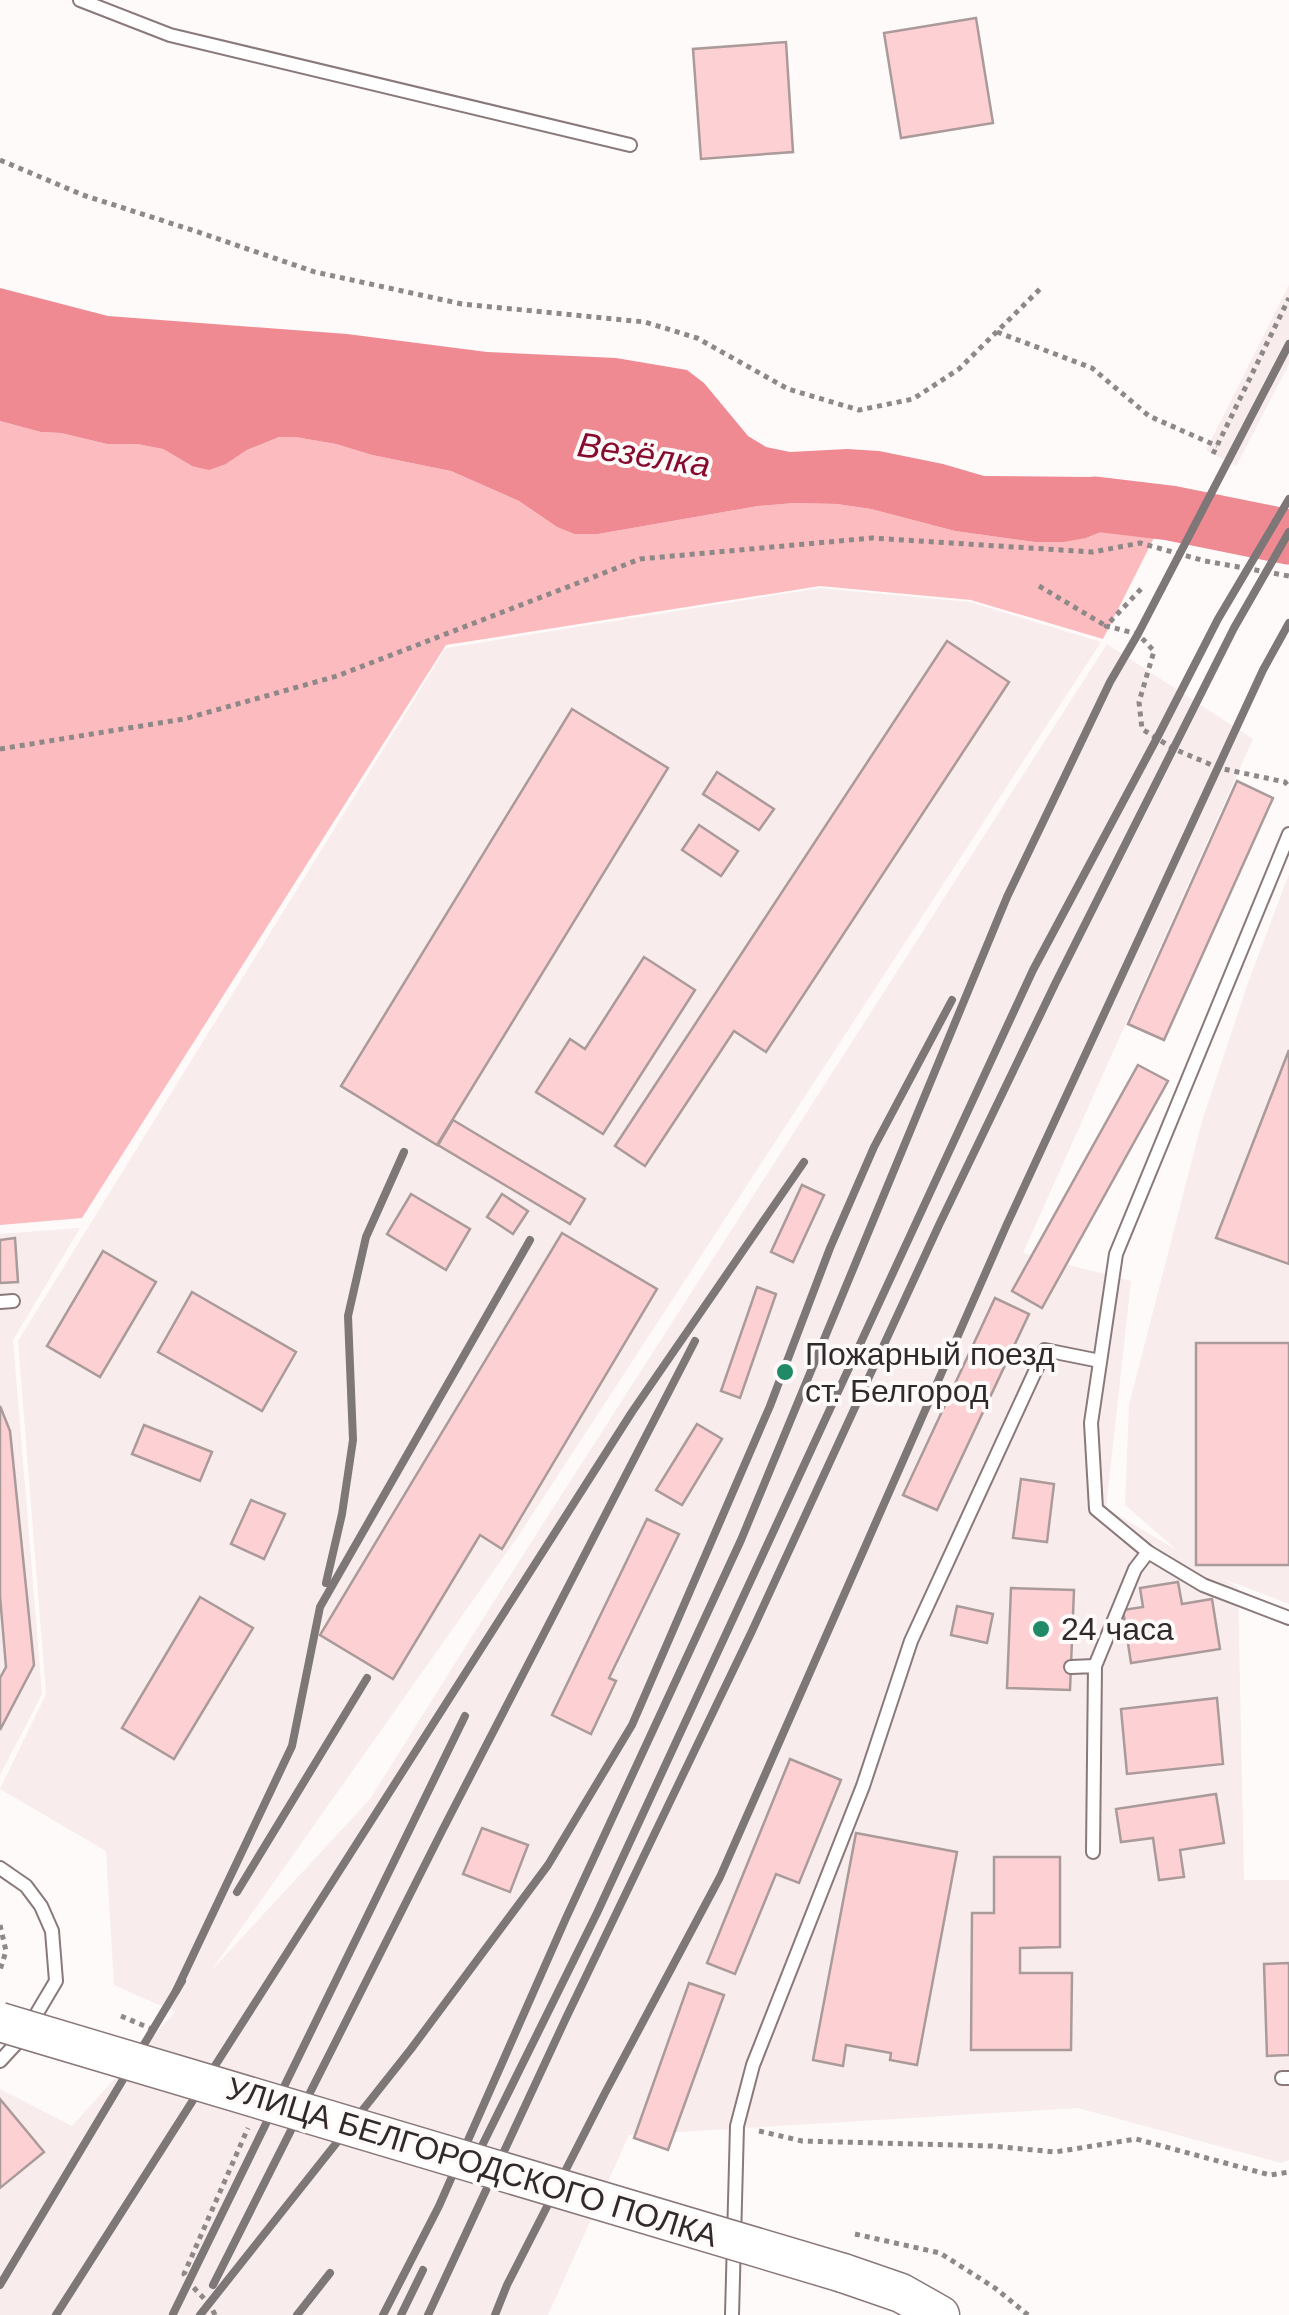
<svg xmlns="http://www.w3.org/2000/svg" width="1289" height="2315" font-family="Helvetica,sans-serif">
<rect width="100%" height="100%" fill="#fefafa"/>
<g fill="#f8ecec">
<polygon points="1289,285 1289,364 1236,466 1206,450"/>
<polygon points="820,588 970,602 1101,642 519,1535 211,1971 370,1799 523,1555 1107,644 1253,739 1023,1253 1131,1281 1106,1508 1178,1551 1125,1505 1129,1405 1202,1121 1248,983 1289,874 1289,1604 1224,1579 1238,1588 1244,1880 1289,1880 1289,2160 1281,2163 1078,2108 629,2135 548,2315 0,2315 0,2089 72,2126 175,2012 114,1985 106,1851 0,1789 46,1694 18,1341 446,648"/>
<polygon points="80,1228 13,1340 42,1694 0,1775 0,1234"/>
</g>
<polygon fill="#fcbbbe" points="0,421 41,432 61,433 107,444 137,444 163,449 192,466 226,464 247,450 279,437 295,437 336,444 372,455 451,471 519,501 557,527 574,534 598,534 758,506 794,503 837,504 871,509 955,531 1035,542 1086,538 1116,526 1133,524 1159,528 1103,639 971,600 820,586 446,645 82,1218 0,1225"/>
<path fill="#ef8992" d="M0 288 108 316 347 334 487 352 616 358 687 370 704 383 748 436 766 447 790 452 847 449 879 451 943 464 984 476 1092 477 1174 493C1174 508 1169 518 1159 528L1133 524 1116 526 1086 538 1063 542H1035L955 531 871 509 837 504 794 503 758 506 598 534H574L557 527 519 501 451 471 372 455 336 444 295 437H279L247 450 226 464 209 470 192 466 163 449 137 444H107L61 433 41 432 0 421Z"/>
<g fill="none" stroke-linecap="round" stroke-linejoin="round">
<polyline stroke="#ef8992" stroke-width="55" points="1095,504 1170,513 1289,537"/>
</g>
<g fill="#fdd1d3" stroke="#ab9a9a" stroke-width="2.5">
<polygon points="976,18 993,123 901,138 884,33"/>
<polygon points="786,42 793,152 701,159 693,49"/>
<polygon points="947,641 1009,682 766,1052 734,1031 645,1166 615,1146"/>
<polygon points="572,709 668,768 437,1145 341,1086"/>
<polygon points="717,772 774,809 759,830 703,794"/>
<polygon points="1237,781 1273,798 1164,1040 1128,1024"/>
<polygon points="699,825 738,851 721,876 682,850"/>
<polygon points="644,957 695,990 603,1134 536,1092 570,1039 585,1049"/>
<polygon points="1289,1050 1289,1264 1216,1238"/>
<polygon points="1138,1065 1168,1081 1042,1308 1012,1291"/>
<polygon points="453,1120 585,1199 570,1224 438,1145"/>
<polygon points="802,1185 824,1195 793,1262 771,1252"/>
<polygon points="411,1194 470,1229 446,1270 387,1234"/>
<polygon points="502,1194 528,1211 513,1234 487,1217"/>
<polygon points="562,1233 657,1289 502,1549 480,1535 393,1679 320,1635"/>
<polygon points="15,1238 18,1282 0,1283 0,1240"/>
<polygon points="103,1251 156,1282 100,1377 47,1346"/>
<polygon points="757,1287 776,1294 740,1398 721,1391"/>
<polygon points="192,1292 296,1352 262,1411 158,1352"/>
<polygon points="995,1298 1029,1314 937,1510 903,1495"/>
<rect x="1196" y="1343" width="93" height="222"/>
<polygon points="0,1406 10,1431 34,1665 0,1730 0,1678 6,1667 0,1596"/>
<polygon points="697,1424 722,1439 682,1505 656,1490"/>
<polygon points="144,1425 212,1452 200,1481 132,1454"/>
<polygon points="1021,1479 1054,1484 1047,1542 1013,1538"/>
<polygon points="251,1500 285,1514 264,1559 231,1544"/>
<polygon points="647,1519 679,1534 609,1678 616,1681 591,1734 552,1715"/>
<polygon points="1178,1582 1182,1604 1212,1599 1220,1649 1131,1663 1123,1610 1143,1607 1140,1588"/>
<polygon points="1011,1588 1074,1590 1070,1690 1007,1688"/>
<polygon points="200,1597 253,1628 174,1759 122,1728"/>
<polygon points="957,1606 993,1614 987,1643 951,1635"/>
<polygon points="1217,1698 1223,1764 1127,1774 1121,1709"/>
<polygon points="790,1759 841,1780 799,1883 776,1874 735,1974 707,1963"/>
<polygon points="1216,1794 1224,1843 1180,1850 1184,1877 1159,1880 1153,1838 1121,1842 1116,1809"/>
<polygon points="482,1828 528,1845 510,1892 463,1874"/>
<polygon points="856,1833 957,1852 917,2065 890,2060 891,2053 846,2045 843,2066 813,2060"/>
<polygon points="994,1857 1060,1857 1060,1947 1020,1948 1020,1973 1072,1973 1071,2050 971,2050 972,1913 994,1913"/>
<polygon points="1289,1963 1289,2055 1267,2056 1264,1964"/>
<polygon points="689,1983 724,1995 668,2150 634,2138"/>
<polygon points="0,2099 44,2152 0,2188"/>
</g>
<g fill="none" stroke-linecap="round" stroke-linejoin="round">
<g stroke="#8a797a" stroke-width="16">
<g id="service">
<polyline points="80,0 170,35 630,145"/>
<polyline points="1289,834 1116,1254 1091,1423 1096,1509 1148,1552 1203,1585 1289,1618"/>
<polyline points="0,1302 13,1301"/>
<polyline points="1095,1666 1135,1569 1148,1552"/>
<polyline points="1071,1667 1095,1666 1093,1852"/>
<polyline points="0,1868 26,1886 41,1906 52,1931 56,1981 24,2035 0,2061"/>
<polyline points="1282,2078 1289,2078"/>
<polyline points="732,2315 737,2126 753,2065 863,1786 911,1641 1045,1350 1100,1361"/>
</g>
</g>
<g stroke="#8a797a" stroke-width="41">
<polyline id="primary" points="843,2273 901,2293 940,2315"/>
</g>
<g stroke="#8e8888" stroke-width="5" stroke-dasharray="5 5" stroke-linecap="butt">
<polyline points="0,160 83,195 195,231 315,272 462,304 645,322 697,338 788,389 859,410 913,399 959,369 1042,287"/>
<polyline points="997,332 1092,368 1149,416 1217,446"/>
<polyline points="1213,454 1289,298"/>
<polyline points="1039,586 1106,626"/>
<polyline points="1141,589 1106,626 1138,634 1154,651 1139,702 1142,729 1174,749 1219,768 1285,782 1289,787"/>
<polyline points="0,749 184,719 337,676 640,559 872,538 1093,552 1140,543 1205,561 1289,576"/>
<polyline points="0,1925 6,1951 0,1970"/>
<polyline points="121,2016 154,2030"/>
<polyline points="759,2131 802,2141 992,2146 1055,2152 1136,2139 1270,2175 1289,2172"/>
<polyline points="855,2234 940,2253 995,2288 1028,2315"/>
<path d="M215 2315C208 2298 192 2290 184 2274L248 2128"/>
</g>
<use href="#service" stroke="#fff" stroke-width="12"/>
<use href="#primary" stroke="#fff" stroke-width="38"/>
<g stroke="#7d7777" stroke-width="8">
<polyline points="326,1583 342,1514 353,1440 348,1316 366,1237 404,1152"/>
<polyline points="237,1892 367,1678"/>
<polyline points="176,1991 292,1746 320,1607 530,1240"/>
<polyline points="472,2166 597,1913 1033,970 1157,738 1218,619 1289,499"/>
<polyline points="0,2285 182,1981"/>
<polyline points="213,2285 443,1829 695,1341"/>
<polyline points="173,2314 465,1716"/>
<polyline points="56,2315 632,1412 804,1162"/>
<polyline points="200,2315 411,2049 548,1865 632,1725 770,1406 830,1248 874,1147 952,1000"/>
<polyline points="297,2315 330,2273"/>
<polyline points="383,2315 439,2206 566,1918 741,1540 1007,897 1110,682 1138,634 1289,344"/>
<polyline points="401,2315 423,2270"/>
<polyline points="428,2315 566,2018 752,1631 939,1225 1056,982 1234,628 1289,532"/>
<polyline points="495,2315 507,2285 605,2093 720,1877 1007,1224 1263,670 1289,623"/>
</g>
<g stroke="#8a797a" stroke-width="41" stroke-linecap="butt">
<polyline id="primary-bridge" points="0,2022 843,2273"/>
</g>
<use href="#primary-bridge" stroke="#fff" stroke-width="38"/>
</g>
<g fill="#208966" stroke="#fefafa" stroke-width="4">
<circle cx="785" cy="1372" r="10"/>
<circle cx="1041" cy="1629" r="10"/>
</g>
<g text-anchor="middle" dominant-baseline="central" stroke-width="8" stroke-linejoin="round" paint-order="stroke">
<g font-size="32" fill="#312a2a" stroke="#fefafa" text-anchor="start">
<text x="805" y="1354">Пожарный поезд<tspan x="805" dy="37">ст. Белгород</tspan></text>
<text x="1061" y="1629">24 часа</text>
</g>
<g font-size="32" fill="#312a2a" stroke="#fefafa">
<text transform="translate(472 2162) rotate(17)">УЛИЦА БЕЛГОРОДСКОГО ПОЛКА</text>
</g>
<g font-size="35" font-style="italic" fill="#870b2c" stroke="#fefafa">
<text transform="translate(644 454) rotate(9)">Везёлка</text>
</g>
</g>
</svg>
